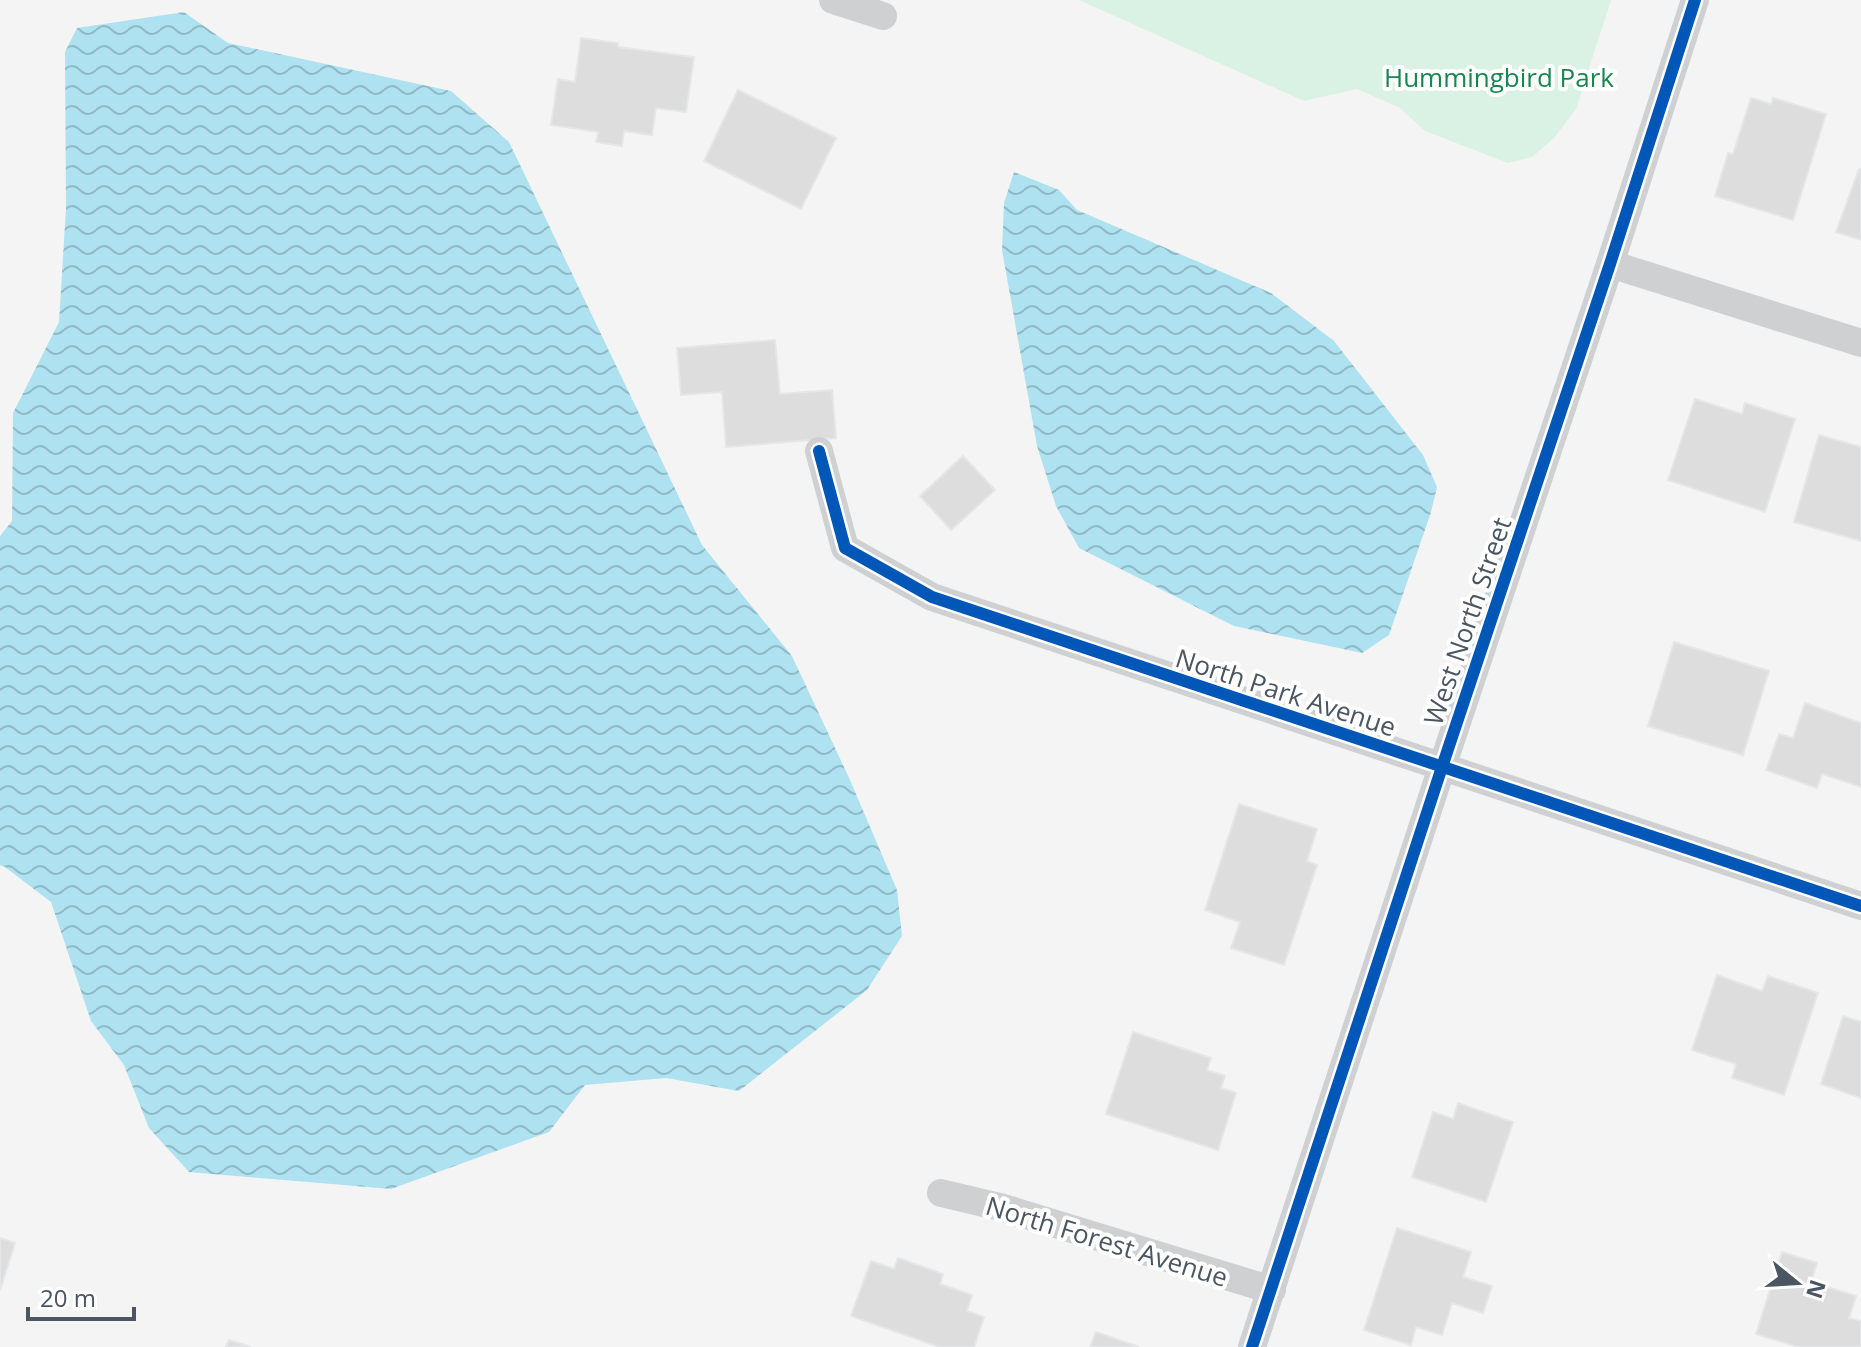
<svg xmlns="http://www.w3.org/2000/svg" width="1861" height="1347" font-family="'Open Sans',sans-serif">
<defs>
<pattern id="water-waves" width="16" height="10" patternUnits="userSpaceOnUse" patternTransform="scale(2)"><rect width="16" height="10" fill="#aee2f0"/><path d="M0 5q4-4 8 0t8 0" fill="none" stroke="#90bac6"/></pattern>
</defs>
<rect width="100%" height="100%" fill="#f4f4f4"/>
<polygon fill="#d9f2e3" points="1079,0 1611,0 1576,109 1554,138 1532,157 1508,163 1425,131 1400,108 1357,89 1304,101"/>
<g fill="url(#water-waves)">
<polygon points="184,12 228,43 451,91 509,142 702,545 792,656 850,780 897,890 902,936 867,990 739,1091 666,1078 585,1085 549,1132 391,1189 189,1172 149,1128 124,1065 91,1021 51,902 5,867 0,865 0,536 12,521 13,413 59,322 66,208 65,52 77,28"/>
<polygon points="1014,172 1059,190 1077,210 1271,293 1334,341 1423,455 1437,487 1431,512 1389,635 1362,653 1234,626 1079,548 1056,506 1037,446 1002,250 1004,203"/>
</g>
<g fill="#ddddde" stroke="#e5e6e7" stroke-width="2">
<polygon points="581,38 618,43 618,47 694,57 686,112 656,108 652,135 624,131 622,146 596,142 598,132 551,125 558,79 575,82"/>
<polygon points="738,90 836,138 801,209 704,161"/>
<polygon points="1751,98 1771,104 1773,98 1826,114 1793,220 1715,196 1728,153 1733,154"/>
<polygon points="1859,169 1861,170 1861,240 1836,232"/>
<polygon points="775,340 780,394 832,390 836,438 726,447 722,392 681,395 677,348"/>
<polygon points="1695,399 1742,414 1745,403 1795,419 1765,512 1668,480"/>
<polygon points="1819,435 1861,447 1861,541 1794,522"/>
<polygon points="963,456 995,490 951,530 920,496"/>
<polygon points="1674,642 1769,671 1743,755 1648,726"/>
<polygon points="1805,703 1861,723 1861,787 1822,774 1817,788 1766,770 1779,734 1793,738"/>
<polygon points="1239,804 1317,829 1307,861 1317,865 1284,965 1231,948 1240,922 1205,910"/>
<polygon points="1717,975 1762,991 1768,976 1818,993 1784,1095 1732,1078 1736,1064 1692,1050"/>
<polygon points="1843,1016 1861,1022 1861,1098 1821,1084"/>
<polygon points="1133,1032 1211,1058 1207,1070 1225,1076 1221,1088 1236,1093 1218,1150 1106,1114"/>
<polygon points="1458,1103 1513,1122 1486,1202 1412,1177 1433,1112 1453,1119"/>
<polygon points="1397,1228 1471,1252 1463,1277 1492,1286 1483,1313 1452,1303 1442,1335 1416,1327 1411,1345 1364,1330"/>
<polygon points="0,1238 15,1243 0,1290"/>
<polygon points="1782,1252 1817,1263 1811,1282 1856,1296 1849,1318 1861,1321 1861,1347 1798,1347 1756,1334"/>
<polygon points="898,1258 943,1274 940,1284 972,1295 967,1311 984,1317 974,1347 939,1347 851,1316 871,1261 894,1269"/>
<polygon points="1096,1332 1139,1347 1090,1347"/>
<polygon points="229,1340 251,1347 226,1347"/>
</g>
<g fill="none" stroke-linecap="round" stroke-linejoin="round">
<g stroke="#ced0d2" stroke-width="28">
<polyline points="833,0 883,16"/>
<polyline points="1610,264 1861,343"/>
<polyline points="819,451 845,548 932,597 1861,906"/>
<polyline points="941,1193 1000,1207 1272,1290"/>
<polyline points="1252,1347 1442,767 1610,264 1695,0"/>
</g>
<g stroke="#fff" stroke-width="17">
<g id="cycleway">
<polyline points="819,451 845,548 932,597 1861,906"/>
<polyline points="1252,1347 1442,767 1610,264 1695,0"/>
</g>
</g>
<use href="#cycleway" stroke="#0057b8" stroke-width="12"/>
</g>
<g text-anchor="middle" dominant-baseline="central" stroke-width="8" stroke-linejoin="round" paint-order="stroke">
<g font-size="26" fill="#17864f" stroke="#fff">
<text x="1499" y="77">Hummingbird Park</text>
</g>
<g font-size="26" fill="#4a5661" stroke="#fff">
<text transform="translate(1467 621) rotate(-71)">West North Street</text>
<text transform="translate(1286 692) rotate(18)">North Park Avenue</text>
<text transform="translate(1107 1241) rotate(17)">North Forest Avenue</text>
</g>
</g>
<g transform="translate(1797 1283) rotate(108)" stroke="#ffffff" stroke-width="6" paint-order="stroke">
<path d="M0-6L14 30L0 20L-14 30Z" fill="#4a5661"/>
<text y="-12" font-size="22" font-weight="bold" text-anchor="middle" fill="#4a5661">N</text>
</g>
<path d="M28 1307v12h106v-12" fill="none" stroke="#4a5661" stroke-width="4"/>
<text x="40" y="1307" font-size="24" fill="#4a5661" stroke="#ffffff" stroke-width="6" paint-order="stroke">20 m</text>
</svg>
